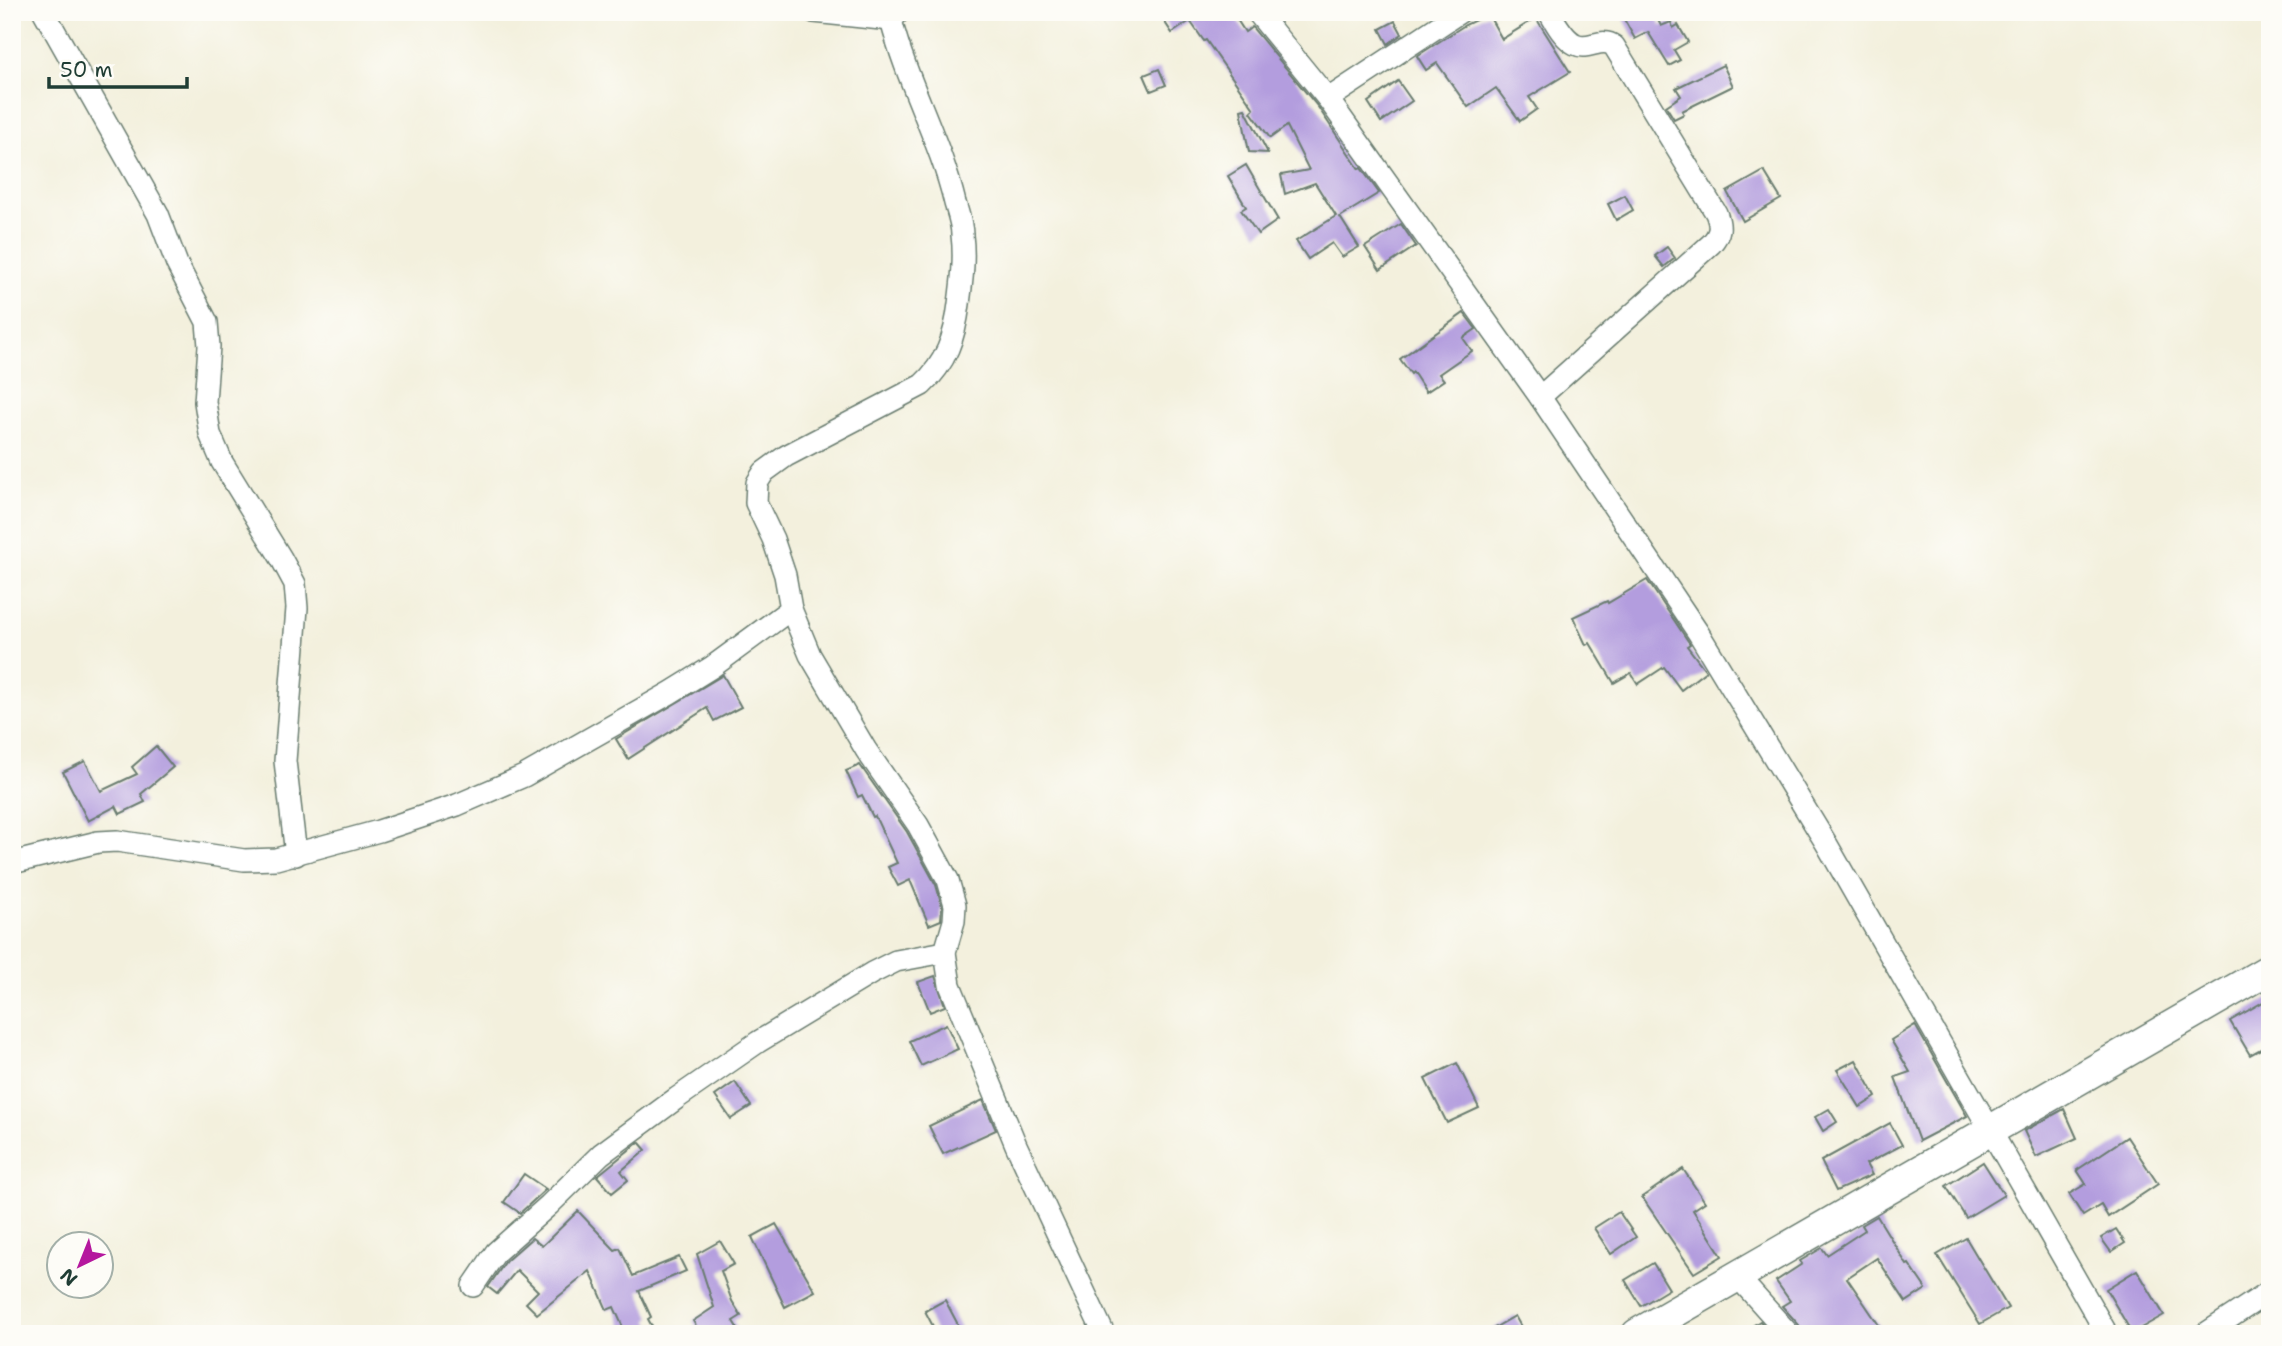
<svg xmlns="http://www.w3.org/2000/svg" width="2282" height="1346" font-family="'Shantell Sans',sans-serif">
<rect width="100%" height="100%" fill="#fdfcf7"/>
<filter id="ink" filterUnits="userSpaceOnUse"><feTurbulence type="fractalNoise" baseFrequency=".0143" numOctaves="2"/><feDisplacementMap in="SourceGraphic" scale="14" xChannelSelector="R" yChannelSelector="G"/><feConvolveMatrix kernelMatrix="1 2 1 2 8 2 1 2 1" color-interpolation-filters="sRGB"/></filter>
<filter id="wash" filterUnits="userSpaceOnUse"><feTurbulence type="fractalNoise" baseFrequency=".00686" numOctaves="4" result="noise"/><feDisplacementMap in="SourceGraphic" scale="28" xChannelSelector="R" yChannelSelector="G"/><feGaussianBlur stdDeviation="1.57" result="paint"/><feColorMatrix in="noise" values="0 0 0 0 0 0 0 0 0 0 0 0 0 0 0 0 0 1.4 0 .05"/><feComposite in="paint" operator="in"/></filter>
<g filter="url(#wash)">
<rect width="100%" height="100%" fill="#f3f0dd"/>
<g id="blocks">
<g fill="#b39dde">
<polygon points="1178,12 1232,12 1245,32 1252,27 1318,107 1359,169 1361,168 1379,193 1340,217 1359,247 1342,257 1332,243 1308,259 1296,241 1336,216 1315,183 1285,194 1281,175 1309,170 1287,126 1270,138 1251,112 1254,109 1206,40 1204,41 1190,21 1172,33 1164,21"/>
<polygon points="1620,12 1654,12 1661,26 1671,22 1673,28 1678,25 1688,42 1674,50 1680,60 1669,66 1648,32 1635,39"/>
<polygon points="1488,14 1502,39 1536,18 1570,72 1529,97 1537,109 1520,121 1496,88 1468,107 1437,63 1426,70 1417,56 1465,25"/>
<polygon points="1395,21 1402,34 1388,44 1380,29"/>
<polygon points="1723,65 1733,86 1682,111 1684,114 1674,119 1666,106 1681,96 1676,88"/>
<polygon points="1159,69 1166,85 1151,91 1144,75"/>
<polygon points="1398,81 1412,101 1381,122 1368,102"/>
<polygon points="1245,109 1268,153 1249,152 1241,110"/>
<polygon points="1246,165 1278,220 1258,234 1241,210 1246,207 1228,176"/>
<polygon points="1764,171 1781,199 1743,221 1727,192"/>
<polygon points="1625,195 1633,210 1616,220 1608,204"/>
<polygon points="1401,224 1416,246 1380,270 1365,247"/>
<polygon points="1667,247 1675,258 1664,267 1655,256"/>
<polygon points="1464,313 1476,329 1463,338 1472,351 1439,374 1444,380 1426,392 1413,372 1411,374 1400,359"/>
<polygon points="1647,580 1688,641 1690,644 1687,646 1706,671 1681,690 1664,667 1638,684 1631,673 1614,683 1590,643 1586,645 1573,617 1607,601 1608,603"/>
<polygon points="723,675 741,707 714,721 707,708 628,759 616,739"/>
<polygon points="156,746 173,767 141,794 145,802 120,814 116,806 88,821 63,772 85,761 101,791 137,774 132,767"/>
<polygon points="860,765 907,832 936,885 942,906 941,920 929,925 910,880 898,886 888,867 897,863 875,816 873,817 862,795 858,797 846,771"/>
<polygon points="935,976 945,1006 930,1012 918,982"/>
<polygon points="2270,998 2270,1044 2250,1055 2230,1021"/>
<polygon points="946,1024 958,1049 921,1066 909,1041"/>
<polygon points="1915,1025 1967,1116 1919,1141 1895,1077 1910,1072 1891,1040"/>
<polygon points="1856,1060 1876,1097 1860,1107 1837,1070"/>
<polygon points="1457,1063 1479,1108 1447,1123 1425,1079"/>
<polygon points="735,1082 751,1106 731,1119 715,1096"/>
<polygon points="983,1100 996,1130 943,1154 929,1126"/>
<polygon points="1829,1109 1837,1122 1823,1131 1815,1117"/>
<polygon points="2064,1109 2077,1138 2036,1157 2024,1131"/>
<polygon points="1890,1123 1902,1145 1866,1164 1872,1175 1836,1191 1821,1161"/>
<polygon points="2127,1137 2158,1184 2108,1217 2101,1205 2083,1216 2069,1194 2086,1184 2077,1170"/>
<polygon points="639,1142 646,1150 621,1171 628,1180 612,1193 597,1176"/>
<polygon points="1983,1162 2004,1195 1966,1218 1946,1186"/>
<polygon points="1683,1169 1705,1202 1693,1210 1722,1256 1694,1273 1642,1197"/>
<polygon points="524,1174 546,1189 520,1213 504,1202"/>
<polygon points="578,1211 615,1250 620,1248 633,1276 679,1257 686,1271 639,1291 651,1317 648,1319 656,1334 626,1334 614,1307 607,1310 590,1271 537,1314 526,1303 538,1291 517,1270 497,1294 488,1287 506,1261 532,1238 542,1246"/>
<polygon points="1619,1212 1636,1237 1611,1254 1594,1228"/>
<polygon points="1877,1216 1907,1265 1909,1264 1926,1289 1906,1302 1877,1258 1847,1278 1885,1334 1802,1334 1799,1325 1782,1306 1790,1301 1776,1281 1802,1264 1800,1261 1822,1248 1827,1255 1865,1230 1862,1225"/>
<polygon points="776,1224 815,1291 785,1307 752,1237"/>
<polygon points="2116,1229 2125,1243 2111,1252 2101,1238"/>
<polygon points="1966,1238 2008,1308 1980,1324 1937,1255"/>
<polygon points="720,1241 734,1264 721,1271 732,1301 741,1316 733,1321 741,1334 701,1334 693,1321 714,1307 697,1254"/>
<polygon points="1653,1263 1669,1289 1641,1306 1625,1280"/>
<polygon points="2137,1270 2164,1315 2132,1333 2106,1289"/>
<polygon points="945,1300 963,1334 937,1334 925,1311"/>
<polygon points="1515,1316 1525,1334 1484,1334"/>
<polygon points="1760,1321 1771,1334 1740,1334"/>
</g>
</g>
</g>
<g filter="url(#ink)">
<use href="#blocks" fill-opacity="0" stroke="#697c6f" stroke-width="2"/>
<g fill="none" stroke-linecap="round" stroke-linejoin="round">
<g stroke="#697c6f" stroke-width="24">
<g id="street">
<polyline points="44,12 158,214 177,264 207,322 209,346 205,402 210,434 222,462 281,558 295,584 297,608 285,761 296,855"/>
<polyline points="814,12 891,20 899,12"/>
<polyline points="1257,12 1328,99 1540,397 1699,634 1826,843 2107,1334"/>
<path d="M891 20C907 83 940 140 955 203 958 213 962 224 962 235 965 258 962 281 959 304 955 337 946 363 922 385L786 456 764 472 757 483 756 503 773 539 785 575 791 609 810 655 866 750 918 825 948 880 955 905 954 921 945 952 950 985 1016 1145 1104 1334"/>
<polyline points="1328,99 1460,12"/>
<path d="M1540 397 1711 244C1721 233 1721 226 1716 213L1614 46C1601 36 1589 51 1575 44 1563 38 1556 23 1549 12"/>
<polyline points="12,863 98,842 117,841 244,860 276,859 379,831 457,805 524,776 670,693 712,667 791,609"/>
<polyline points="1737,1276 1789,1334"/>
<polyline points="473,1286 496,1252 549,1205 601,1154 677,1098 758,1042 872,973 896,961 945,952"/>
<polyline points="2205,1334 2270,1291"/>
</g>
</g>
<g stroke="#697c6f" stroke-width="33">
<polyline id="secondary" points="1637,1334 2270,969"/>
</g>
<use href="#street" stroke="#fff" stroke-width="21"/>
<use href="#secondary" stroke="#fff" stroke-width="30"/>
</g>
</g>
<rect width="2282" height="1346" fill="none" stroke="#fdfcf7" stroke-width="42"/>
<g transform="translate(80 1265) rotate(223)"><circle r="33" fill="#fdfcf7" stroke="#a4b0a9" stroke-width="2"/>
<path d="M0-5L12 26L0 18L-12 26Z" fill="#b5179e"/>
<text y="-10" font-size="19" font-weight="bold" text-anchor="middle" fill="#1f3d34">N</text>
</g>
<path d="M49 77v10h138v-10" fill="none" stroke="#1f3d34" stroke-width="3.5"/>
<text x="60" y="77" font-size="21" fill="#1f3d34" stroke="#fdfcf7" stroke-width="5" paint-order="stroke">50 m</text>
</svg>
